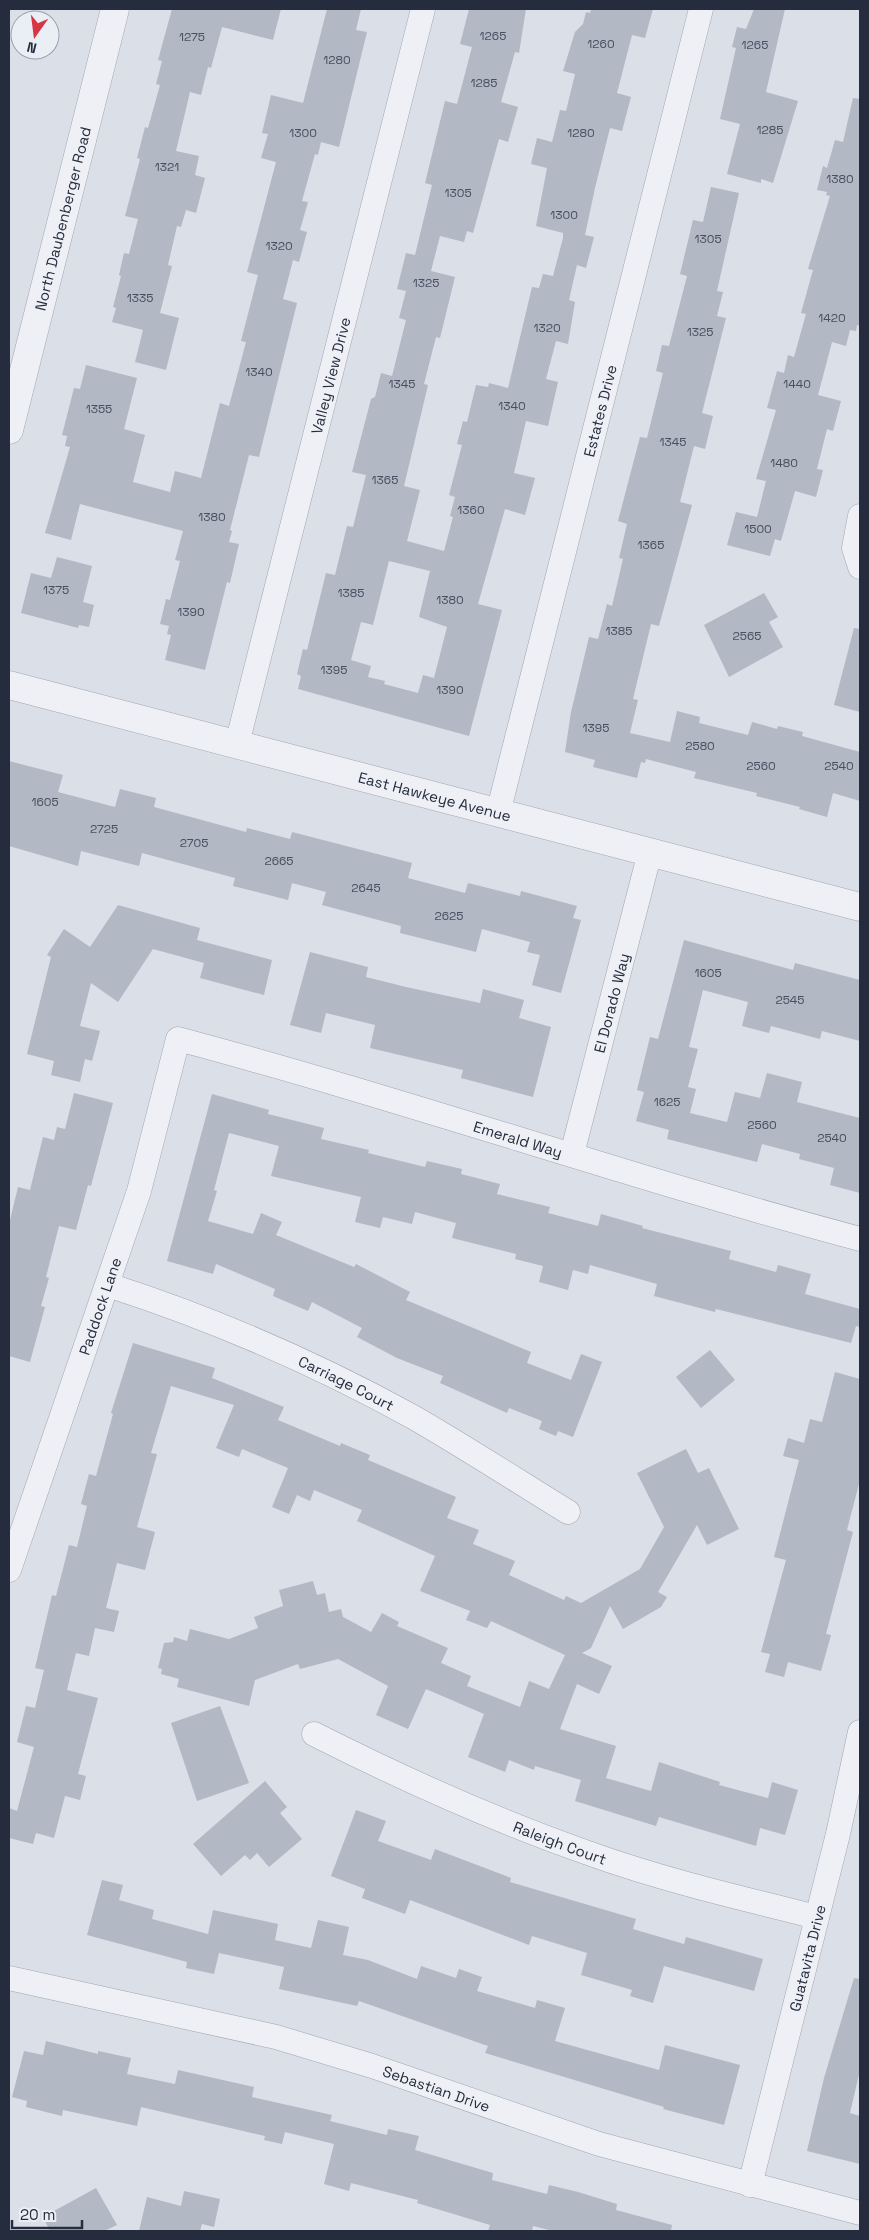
<svg xmlns="http://www.w3.org/2000/svg" width="869" height="2240" font-family="'Space Grotesk',sans-serif">
<rect width="100%" height="100%" fill="#dbdfe7"/>
<g fill="#b2b8c4" fill-rule="evenodd">
<polygon points="172,9 281,9 273,40 222,27 211,68 208,67 201,95 190,92 176,151 199,156 195,175 205,178 196,213 186,210 181,227 177,226 168,265 172,266 160,313 179,318 166,370 135,362 143,330 112,322 116,308 113,307 121,276 119,275 124,253 129,254 138,219 125,216 140,159 137,158 145,127 148,128 160,85 156,84 162,61 158,60"/>
<polygon points="327,9 361,9 356,30 367,32 339,147 321,142 318,155 315,154 302,201 308,202 300,230 307,232 299,262 293,260 283,299 297,303 259,457 249,455 230,530 232,531 229,542 239,544 230,583 227,582 205,670 165,660 171,635 167,634 169,626 160,624 166,599 170,600 180,561 175,560 183,531 80,504 71,540 45,533 70,447 65,446 67,436 62,435 74,388 80,389 86,365 137,378 124,429 145,435 133,482 170,492 175,471 201,478 220,403 229,406 246,342 241,341 258,275 247,272 276,162 261,158 268,134 262,133 271,95 303,103"/>
<path d="M469 9H526L519 53 515 52 501 102 518 107 508 142 499 139 473 233 467 231 464 242 440 236 431 271 455 277 440 338 436 337 424 384 428 385 404 486 420 490 407 541 444 551 453 517 450 516 455 497 449 495 462 445 457 444 463 421 467 422 476 385 488 387 489 383 508 388 532 287 539 288 543 274 553 276 563 238V233L536 226 547 168 531 164 537 138 552 142 560 110 566 111 575 74 563 71 575 32 583 24 586 12 590 13 591 9H653L645 38 632 35 617 93 631 97 622 131 610 128 595 188 585 235 594 237 586 268 577 265 569 300 575 302 568 344 556 341 546 379 558 382 548 426 526 421 514 473 535 478 525 515 505 509 478 604 502 610 469 736 298 689 301 676 297 674 303 649 307 650 326 573 335 575 347 526 353 527 366 475 352 472 371 399 375 397 381 373 392 376 406 320 399 318 406 291 397 289 406 253 415 255 432 185 425 183 445 101 457 104 472 47 460 44ZM389 561 430 571 419 617 447 627 434 678 423 675 418 693 384 684 385 681 368 677 371 666 351 660 361 622 373 625Z"/>
<polygon points="754,9 785,9 766,92 798,101 773,183 761,179 761,183 727,174 740,124 720,119 736,48 732,47 737,27 746,29"/>
<polygon points="853,98 860,99 860,326 857,325 856,331 850,330 846,346 832,342 818,395 841,401 833,431 827,429 817,469 823,470 816,497 795,491 781,541 775,539 770,556 727,545 736,512 757,517 766,481 756,479 776,410 767,408 777,371 784,373 788,355 794,357 806,314 801,313 813,270 808,269 830,196 826,195 827,192 817,190 823,166 827,168 835,140 843,142"/>
<polygon points="711,187 739,193 717,291 723,292 717,316 726,318 702,413 713,416 705,449 694,446 680,502 692,505 659,626 651,624 633,699 638,700 630,733 670,742 677,711 700,717 699,723 748,735 752,722 777,729 778,726 803,732 802,736 860,752 860,801 833,793 827,817 799,809 800,807 756,796 757,793 694,778 696,772 646,759 645,763 641,762 637,778 593,767 595,760 565,752 571,712 589,637 598,639 607,604 612,606 623,559 619,558 627,524 618,521 640,437 647,438 663,373 656,371 662,345 669,346 687,276 680,274 693,220 703,222"/>
<polygon points="57,557 92,566 83,602 94,605 89,627 79,625 78,628 21,613 31,573 51,578"/>
<polygon points="764,593 778,617 769,622 783,647 729,677 704,625"/>
<polygon points="854,628 860,629 860,712 834,705"/>
<polygon points="9,761 63,775 58,792 115,807 120,789 156,798 154,807 246,832 247,828 290,839 292,832 412,863 408,878 465,893 468,883 520,896 521,891 577,906 573,918 581,920 561,993 532,985 540,955 527,952 530,942 482,929 476,952 400,933 401,926 322,905 326,892 292,883 288,900 233,886 235,878 142,853 139,866 81,851 78,866 9,846"/>
<polygon points="118,905 200,928 197,940 272,960 264,995 200,978 204,963 153,949 118,1002 91,983 80,1026 100,1031 92,1061 85,1059 80,1082 51,1075 54,1061 27,1054 51,957 47,955 64,929 90,947"/>
<polygon points="684,940 793,970 795,963 860,980 860,1041 822,1031 820,1039 771,1026 769,1033 742,1026 748,1002 703,990 689,1047 698,1049 688,1087 696,1089 690,1113 727,1122 735,1092 760,1098 767,1073 802,1082 797,1102 860,1118 860,1193 830,1185 834,1168 799,1159 800,1154 762,1144 757,1162 667,1139 669,1130 636,1121 644,1092 637,1090 650,1037 658,1039"/>
<polygon points="310,952 368,967 366,977 406,987 480,1003 483,989 524,1000 519,1018 551,1027 533,1097 461,1078 463,1070 370,1048 375,1025 326,1013 321,1033 290,1025"/>
<polygon points="74,1093 113,1103 91,1186 88,1185 76,1230 59,1226 46,1277 49,1278 41,1306 45,1307 30,1362 9,1356 9,1224 18,1187 30,1190 43,1137 54,1140 57,1127 65,1129"/>
<polygon points="212,1094 269,1110 268,1114 324,1128 321,1139 369,1150 368,1153 425,1167 427,1161 462,1169 461,1174 500,1184 497,1194 550,1207 548,1213 598,1226 601,1214 643,1226 642,1228 731,1251 729,1259 776,1272 778,1265 811,1274 805,1294 860,1309 860,1327 856,1326 851,1343 716,1309 715,1312 654,1296 657,1284 590,1265 588,1274 573,1270 568,1290 539,1282 543,1266 515,1259 516,1254 452,1238 456,1223 415,1212 412,1224 383,1217 380,1228 355,1222 361,1197 271,1176 279,1146 229,1133 214,1190 217,1191 208,1221 253,1234 261,1213 282,1222 276,1235 354,1267 356,1264 410,1292 406,1300 531,1352 527,1363 571,1380 581,1354 602,1362 573,1437 558,1431 556,1436 539,1429 542,1421 509,1408 507,1413 440,1383 443,1376 397,1358 357,1337 362,1328 312,1302 308,1311 273,1296 275,1289 216,1264 213,1274 167,1261"/>
<polygon points="133,1343 215,1368 212,1378 284,1407 278,1420 340,1446 341,1443 370,1455 368,1460 456,1497 447,1518 479,1530 473,1544 515,1561 509,1575 564,1600 566,1596 581,1603 640,1569 664,1527 637,1473 686,1449 698,1473 709,1468 739,1529 707,1545 697,1525 658,1592 667,1597 661,1607 623,1629 610,1606 591,1648 582,1653 612,1666 599,1694 577,1684 560,1729 616,1746 606,1778 651,1791 659,1762 720,1782 719,1785 768,1798 772,1782 798,1790 785,1835 760,1828 756,1846 659,1817 656,1826 575,1801 581,1780 535,1766 534,1770 509,1760 505,1772 468,1757 484,1714 426,1689 408,1729 376,1715 388,1686 338,1659 300,1669 298,1664 255,1680 249,1706 177,1687 179,1679 161,1674 162,1669 158,1668 164,1643 173,1642 174,1637 187,1641 190,1629 229,1639 258,1628 254,1617 283,1606 279,1590 313,1581 317,1595 325,1593 329,1612 341,1609 343,1617 371,1632 382,1613 399,1622 397,1626 448,1648 441,1663 471,1676 467,1686 520,1707 529,1681 549,1689 565,1655 491,1621 487,1628 466,1620 470,1611 420,1591 435,1556 357,1521 362,1510 314,1490 310,1501 297,1495 289,1514 272,1507 288,1468 242,1449 239,1457 216,1448 234,1405 171,1386 151,1453 157,1454 137,1527 155,1532 145,1570 117,1563 106,1608 119,1611 114,1632 95,1628 89,1656 76,1653 67,1690 98,1698 78,1774 86,1776 80,1800 65,1796 54,1838 36,1833 33,1844 9,1838 9,1808 17,1811 34,1747 17,1742 26,1706 35,1708 44,1670 35,1668 52,1595 56,1596 69,1545 77,1547 87,1506 81,1504 89,1474 96,1476 113,1414 111,1413"/>
<polygon points="710,1350 735,1380 701,1408 676,1377"/>
<polygon points="835,1372 860,1379 860,1480 847,1530 853,1532 826,1634 831,1635 821,1671 788,1662 784,1677 765,1672 770,1654 761,1652 786,1560 774,1557 799,1460 783,1456 788,1438 804,1443 810,1419 822,1422"/>
<polygon points="220,1706 249,1783 197,1801 171,1723"/>
<polygon points="265,1781 287,1807 280,1813 302,1839 269,1867 257,1853 250,1860 245,1855 221,1876 193,1844"/>
<polygon points="356,1810 386,1821 378,1841 431,1860 435,1849 511,1878 510,1882 636,1919 633,1929 684,1944 686,1937 763,1959 754,1991 664,1966 653,2003 630,1996 632,1990 581,1975 587,1953 532,1936 529,1945 410,1900 405,1914 362,1898 365,1889 331,1876"/>
<polygon points="102,1880 123,1885 119,1900 154,1910 152,1919 208,1934 213,1910 278,1924 275,1940 311,1948 318,1920 349,1927 343,1955 368,1960 417,1979 421,1966 456,1978 459,1969 482,1977 477,1991 535,2008 537,2000 565,2008 555,2041 659,2070 665,2045 740,2065 724,2125 663,2109 664,2107 485,2053 488,2046 359,2001 357,2006 279,1989 284,1967 219,1953 214,1974 186,1968 187,1962 87,1935"/>
<polygon points="854,1978 860,1979 860,2070 850,2113 860,2116 860,2164 807,2151 824,2078"/>
<polygon points="46,2041 98,2054 98,2051 131,2058 127,2074 175,2084 178,2070 254,2087 252,2097 332,2115 330,2121 387,2135 388,2129 419,2136 415,2150 493,2173 492,2180 547,2194 549,2185 578,2192 617,2204 616,2210 672,2225 671,2231 553,2231 533,2226 532,2231 488,2231 490,2225 417,2203 418,2200 351,2183 349,2191 324,2184 334,2144 285,2132 282,2144 264,2140 265,2136 141,2107 137,2126 63,2110 62,2116 26,2107 27,2101 12,2097 24,2051 43,2055"/>
<polygon points="96,2188 117,2225 104,2231 50,2231 43,2217"/>
<polygon points="184,2191 220,2199 214,2227 202,2224 200,2231 139,2231 147,2197 181,2206"/>
</g>
<g fill="none" stroke-linecap="round" stroke-linejoin="round">
<g stroke="#a0a6b1" stroke-width="25">
<g id="minor">
<polyline points="860,516 854,548 860,567"/>
<path id="s1" d="M237 744 423 9"/>
<path id="s2" d="M498 813 701 9"/>
<path id="s3" d="M572 1154 650 852"/>
<path id="s4" d="M108 1285C214 1319 315 1363 413 1417 465 1447 516 1480 568 1512"/>
<path id="s5" d="M9 1570 139 1191 178 1039C407 1100 631 1178 860 1239"/>
<path id="s6" d="M314 1734C403 1779 494 1820 588 1853 663 1880 740 1898 817 1917"/>
<path id="s7" d="M9 1978 276 2037 372 2066 599 2144 860 2213"/>
<path id="s8" d="M750 2185 838 1834 860 1732"/>
</g>
</g>
<g stroke="#a0a6b1" stroke-width="29">
<g id="tertiary">
<path id="s9" d="M9 430 115 9"/>
<path id="s10" d="M9 685 860 907"/>
</g>
</g>
<use href="#minor" stroke="#eef0f5" stroke-width="24"/>
<use href="#tertiary" stroke="#eef0f5" stroke-width="28"/>
</g>
<g text-anchor="middle" dominant-baseline="central" stroke-width="4.5" stroke-linejoin="round" paint-order="stroke">
<g font-size="12" fill="#484f60">
<text x="493" y="36">1265</text>
<text x="192" y="37">1275</text>
<text x="601" y="44">1260</text>
<text x="755" y="45">1265</text>
<text x="337" y="60">1280</text>
<text x="484" y="83">1285</text>
<text x="770" y="130">1285</text>
<text x="303" y="133">1300</text>
<text x="581" y="133">1280</text>
<text x="167" y="167">1321</text>
<text x="840" y="179">1380</text>
<text x="458" y="193">1305</text>
<text x="564" y="215">1300</text>
<text x="708" y="239">1305</text>
<text x="279" y="246">1320</text>
<text x="426" y="283">1325</text>
<text x="140" y="298">1335</text>
<text x="832" y="318">1420</text>
<text x="547" y="328">1320</text>
<text x="700" y="332">1325</text>
<text x="259" y="372">1340</text>
<text x="402" y="384">1345</text>
<text x="797" y="384">1440</text>
<text x="512" y="406">1340</text>
<text x="99" y="409">1355</text>
<text x="673" y="442">1345</text>
<text x="784" y="463">1480</text>
<text x="385" y="480">1365</text>
<text x="471" y="510">1360</text>
<text x="212" y="517">1380</text>
<text x="758" y="529">1500</text>
<text x="651" y="545">1365</text>
<text x="56" y="590">1375</text>
<text x="351" y="593">1385</text>
<text x="450" y="600">1380</text>
<text x="191" y="612">1390</text>
<text x="619" y="631">1385</text>
<text x="747" y="636">2565</text>
<text x="334" y="670">1395</text>
<text x="450" y="690">1390</text>
<text x="596" y="728">1395</text>
<text x="700" y="746">2580</text>
<text x="761" y="766">2560</text>
<text x="839" y="766">2540</text>
<text x="45" y="802">1605</text>
<text x="104" y="829">2725</text>
<text x="194" y="843">2705</text>
<text x="279" y="861">2665</text>
<text x="366" y="888">2645</text>
<text x="449" y="916">2625</text>
<text x="708" y="973">1605</text>
<text x="790" y="1000">2545</text>
<text x="667" y="1102">1625</text>
<text x="762" y="1125">2560</text>
<text x="832" y="1138">2540</text>
</g>
<g font-size="15" fill="#242c3e" stroke="#eaeef5">
<text stroke="none"><textPath href="#s9" startOffset="218">North Daubenberger Road</textPath></text>
<text stroke="none"><textPath href="#s1" startOffset="380">Valley View Drive</textPath></text>
<text stroke="none"><textPath href="#s2" startOffset="415">Estates Drive</textPath></text>
<text stroke="none"><textPath href="#s10" startOffset="440">East Hawkeye Avenue</textPath></text>
<text stroke="none"><textPath href="#s3" startOffset="156">El Dorado Way</textPath></text>
<text stroke="none"><textPath href="#s5" startOffset="912">Emerald Way</textPath></text>
<text stroke="none"><textPath href="#s5" startOffset="279">Paddock Lane</textPath></text>
<text stroke="none"><textPath href="#s4" startOffset="258">Carriage Court</textPath></text>
<text stroke="none"><textPath href="#s6" startOffset="269">Raleigh Court</textPath></text>
<text stroke="none"><textPath href="#s8" startOffset="234">Guatavita Drive</textPath></text>
<text stroke="none"><textPath href="#s7" startOffset="442">Sebastian Drive</textPath></text>
</g>
</g>
<rect width="869" height="2240" fill="none" stroke="#242c3e" stroke-width="20"/>
<g transform="translate(35 35) rotate(194)"><circle r="24" fill="#eaeef5" stroke="#9ba0ac"/>
<path d="M0-4L9 19L0 12L-9 19Z" fill="#d83443"/>
<text y="-8" font-size="14" font-weight="bold" text-anchor="middle" fill="#242c3e">N</text>
</g>
<path d="M12 2220v8h70v-8" fill="none" stroke="#242c3e" stroke-width="2.5"/>
<text x="20" y="2220" font-size="15" fill="#242c3e" stroke="#eaeef5" stroke-width="4" paint-order="stroke">20 m</text>
</svg>
